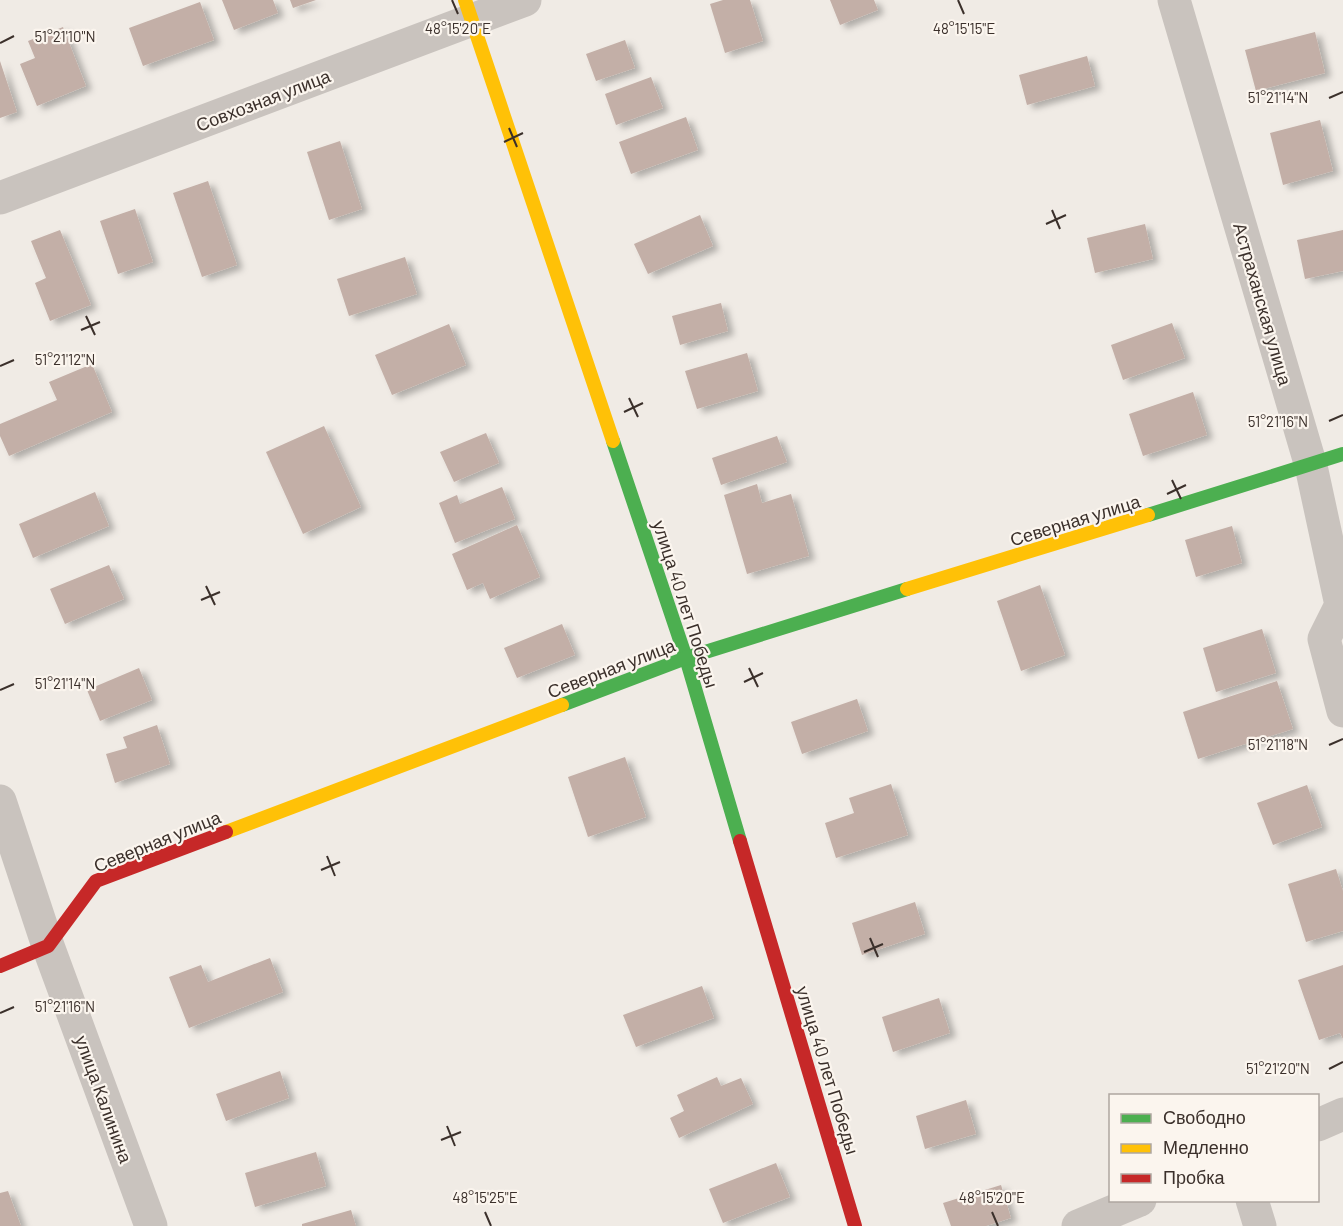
<svg xmlns="http://www.w3.org/2000/svg" width="1343" height="1226" font-family="Barlow,sans-serif">
<defs>
<filter id="shadow"><feDropShadow dx="6" dy="4" stdDeviation="3" flood-color="#0004"/></filter>
</defs>
<rect width="100%" height="100%" fill="#f0ebe5"/>
<g fill="#c3afa7" filter="url(#shadow)">
<polygon points="222,0 273,0 278,13 234,30"/>
<polygon points="290,0 316,0 293,8"/>
<polygon points="723,0 750,0 763,41 725,53 710,4"/>
<polygon points="830,0 874,0 878,10 840,25"/>
<polygon points="200,2 214,40 143,66 129,28"/>
<polygon points="63,27 86,86 37,106 20,64 35,58 28,41"/>
<polygon points="1315,32 1325,73 1256,91 1245,50"/>
<polygon points="625,40 635,68 596,81 586,54"/>
<polygon points="1087,56 1095,86 1027,105 1019,75"/>
<polygon points="0,61 17,112 0,118"/>
<polygon points="651,77 663,108 616,125 605,94"/>
<polygon points="686,117 698,150 631,174 619,142"/>
<polygon points="1320,120 1333,171 1283,185 1270,133"/>
<polygon points="340,141 362,209 329,220 307,152"/>
<polygon points="208,181 237,265 202,277 173,193"/>
<polygon points="135,209 153,262 118,274 100,221"/>
<polygon points="700,215 713,246 648,274 634,244"/>
<polygon points="1145,224 1153,259 1095,273 1087,238"/>
<polygon points="60,230 91,305 50,321 35,283 46,278 31,241"/>
<polygon points="1343,230 1343,271 1305,279 1297,240"/>
<polygon points="405,257 417,294 349,316 337,279"/>
<polygon points="721,303 728,331 680,345 672,316"/>
<polygon points="1172,323 1185,358 1123,380 1111,345"/>
<polygon points="449,324 466,365 392,395 375,355"/>
<polygon points="747,353 758,391 697,409 685,371"/>
<polygon points="92,364 112,412 9,456 0,436 0,424 57,400 49,382"/>
<polygon points="1193,392 1207,435 1143,456 1129,414"/>
<polygon points="324,426 361,507 303,534 266,452"/>
<polygon points="486,433 499,463 454,482 440,452"/>
<polygon points="777,436 787,462 721,485 712,458"/>
<polygon points="757,484 762,503 791,494 809,556 747,574 724,495"/>
<polygon points="502,487 515,519 455,543 439,503 457,495 460,504"/>
<polygon points="95,492 109,526 33,558 19,524"/>
<polygon points="517,525 540,577 490,599 483,583 467,590 452,554"/>
<polygon points="1232,526 1242,563 1196,577 1185,540"/>
<polygon points="109,565 124,599 65,624 50,589"/>
<polygon points="1040,585 1065,655 1021,671 997,601"/>
<polygon points="562,624 575,655 517,678 504,648"/>
<polygon points="1262,629 1276,673 1216,692 1203,648"/>
<polygon points="139,668 152,700 100,721 87,690"/>
<polygon points="1277,681 1293,729 1198,759 1183,712"/>
<polygon points="857,699 868,731 802,754 791,722"/>
<polygon points="157,725 170,764 115,783 106,754 127,748 123,737"/>
<polygon points="625,757 646,817 588,837 568,777"/>
<polygon points="891,784 908,835 836,858 825,823 854,813 849,798"/>
<polygon points="1307,785 1322,827 1273,845 1257,803"/>
<polygon points="1336,869 1343,891 1343,931 1306,942 1288,884"/>
<polygon points="915,902 925,934 862,955 852,923"/>
<polygon points="270,958 283,992 189,1028 169,977 201,965 208,982"/>
<polygon points="1343,965 1343,1039 1340,1033 1319,1040 1298,980"/>
<polygon points="702,986 714,1018 636,1047 623,1015"/>
<polygon points="939,998 950,1033 893,1052 882,1017"/>
<polygon points="280,1071 289,1098 226,1121 216,1094"/>
<polygon points="717,1077 721,1086 741,1078 753,1104 679,1138 670,1118 684,1111 677,1095"/>
<polygon points="966,1100 976,1134 925,1149 916,1116"/>
<polygon points="316,1152 326,1186 255,1207 245,1173"/>
<polygon points="776,1163 790,1197 723,1223 709,1189"/>
<polygon points="1001,1185 1011,1218 986,1226 951,1226 943,1203"/>
<polygon points="8,1191 21,1226 0,1226 0,1193"/>
<polygon points="351,1210 356,1226 302,1226 302,1224"/>
</g>
<g fill="none" stroke-linecap="round" stroke-linejoin="round">
<g stroke="#c9c3be" stroke-width="33">
<polyline points="1174,0 1311,466 1341,605 1324,639 1343,711"/>
<polyline points="0,198 525,0"/>
<polyline points="0,801 48,946 151,1226"/>
<polyline points="1318,1125 1343,1114"/>
<polyline points="1252,1200 1260,1226"/>
<polyline points="1078,1226 1140,1200"/>
</g>
<g stroke="#4caf50" stroke-width="14">
<polyline points="613,441 686,658 740,841"/>
<polyline points="1148,515 1343,454"/>
<polyline points="562,705 686,658 907,589"/>
</g>
<g stroke="#ffc107" stroke-width="14">
<polyline points="465,0 613,441"/>
<polyline points="907,589 1148,515"/>
<polyline points="226,832 562,705"/>
</g>
<g stroke="#c62828" stroke-width="14">
<polyline points="740,841 855,1226"/>
<polyline points="0,966 48,946 96,881 226,832"/>
</g>
</g>
<path fill="none" stroke="#3b302b" stroke-width="2" d="M452 0 458 14M958 0 964 14M0 43 14 36M1329 98 1343 92M509 128 517 147M504 142 523 133M1052 210 1060 229M1046 224 1066 215M86 316 95 335M81 330 100 322M0 366 14 360M629 398 638 417M624 412 643 403M1329 421 1343 415M1172 480 1181 499M1167 494 1186 485M206 586 215 605M201 600 220 592M749 668 758 687M744 682 763 673M0 690 14 684M1329 745 1343 739M327 856 335 876M321 870 340 862M870 938 878 957M864 952 883 944M0 1013 14 1007M1329 1069 1343 1062M447 1126 455 1146M441 1140 461 1132M485 1212 491 1226M992 1212 998 1226"/>
<g text-anchor="middle" dominant-baseline="central" stroke-width="4.5" stroke-linejoin="round" paint-order="stroke">
<g font-size="18" fill="#3b302b" stroke="#fbf5ee">
<text transform="translate(263 100) rotate(-21)">Совхозная улица</text>
<text transform="translate(1263 304) rotate(74)">Астраханская улица</text>
<text transform="translate(1075 520) rotate(-17)">Северная улица</text>
<text transform="translate(686 604) rotate(72)">улица 40 лет Победы</text>
<text transform="translate(611 668) rotate(-21)">Северная улица</text>
<text transform="translate(157 841) rotate(-22)">Северная улица</text>
<text transform="translate(828 1070) rotate(73)">улица 40 лет Победы</text>
<text transform="translate(104 1099) rotate(70)">улица Калинина</text>
</g>
</g>
<g font-size="15" text-anchor="middle" fill="#3b302b" stroke="#fbf5ee" stroke-width="4.5" stroke-linejoin="round" paint-order="stroke">
<text x="458" y="34">48°15'20"E</text>
<text x="964" y="34">48°15'15"E</text>
<text x="65" y="42">51°21'10"N</text>
<text x="1278" y="103">51°21'14"N</text>
<text x="65" y="365">51°21'12"N</text>
<text x="1278" y="427">51°21'16"N</text>
<text x="65" y="689">51°21'14"N</text>
<text x="1278" y="750">51°21'18"N</text>
<text x="65" y="1012">51°21'16"N</text>
<text x="1278" y="1074">51°21'20"N</text>
<text x="485" y="1203">48°15'25"E</text>
<text x="992" y="1203">48°15'20"E</text>
</g>
<rect x="1109" y="1094" width="210" height="108" fill="#fbf5ee" stroke="#aea6a0" stroke-width="1.5"/>
<rect x="1121" y="1114" width="30" height="9" fill="#4caf50" stroke="#aea6a0" stroke-width="1.5"/>
<text x="1163" y="1124" font-size="18" fill="#3b302b">Свободно</text>
<rect x="1121" y="1144" width="30" height="9" fill="#ffc107" stroke="#aea6a0" stroke-width="1.5"/>
<text x="1163" y="1154" font-size="18" fill="#3b302b">Медленно</text>
<rect x="1121" y="1174" width="30" height="9" fill="#c62828" stroke="#aea6a0" stroke-width="1.5"/>
<text x="1163" y="1184" font-size="18" fill="#3b302b">Пробка</text>
</svg>
